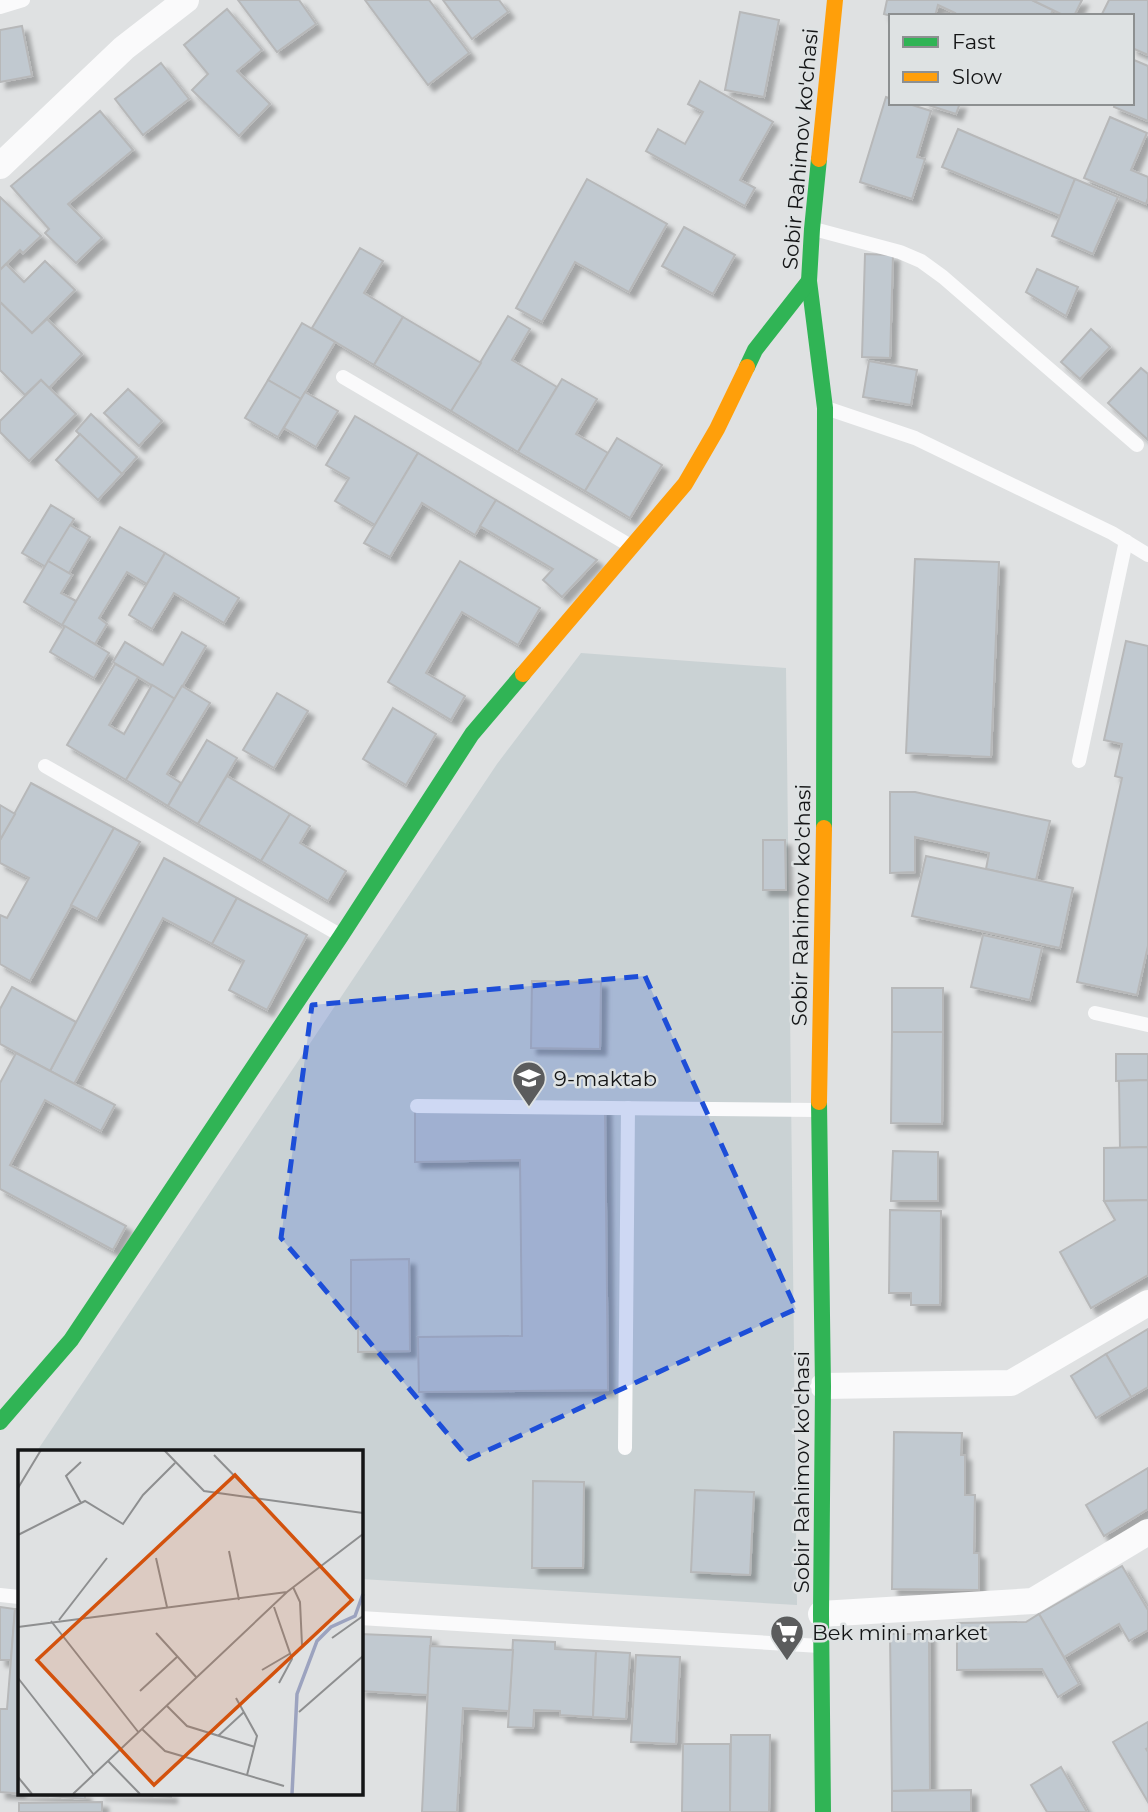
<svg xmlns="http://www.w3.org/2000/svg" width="1148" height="1812" font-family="Montserrat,sans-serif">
<defs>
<filter id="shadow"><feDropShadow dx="6" dy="6" stdDeviation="2" flood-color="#0004"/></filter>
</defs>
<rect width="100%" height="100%" fill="#dfe1e2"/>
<polygon fill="#cad2d4" points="581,653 786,668 797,1605 361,1579 360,1451 37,1451 497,764"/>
<g fill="#c1c9d0" stroke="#b7b8b9" stroke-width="2" filter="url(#shadow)">
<polygon points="238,0 299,0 316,24 277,52"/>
<polygon points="365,0 429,0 469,53 428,85"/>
<polygon points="443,0 499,0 508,12 472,39"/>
<polygon points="887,0 1032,0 1053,10 1050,16 953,16 955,13 938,5 935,16 891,16 884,14"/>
<polygon points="1032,0 1082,0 1074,16 1065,16"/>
<polygon points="1109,0 1148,0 1148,55 1132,48 1132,16 1101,16"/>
<polygon points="227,9 262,50 237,71 270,104 239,136 192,90 208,74 184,45"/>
<polygon points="740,12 779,20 764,97 725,90"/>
<polygon points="22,26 32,76 0,82 0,30"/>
<polygon points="1134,60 1148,66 1148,121 1114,107 1115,103 1132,103 1132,63"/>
<polygon points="161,63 189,99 143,135 115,99"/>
<polygon points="700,81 773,122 740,180 755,188 745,206 646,151 658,129 685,144 703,112 688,104"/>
<polygon points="886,97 891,99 891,103 906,103 931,111 917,157 925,159 912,199 860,182"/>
<polygon points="922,103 960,103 956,114"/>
<polygon points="100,111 133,150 68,204 102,238 76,263 45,233 49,229 11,186"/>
<polygon points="1110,117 1147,133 1131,170 1148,177 1148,198 1146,204 1084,178"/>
<polygon points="958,129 1075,179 1060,216 942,167"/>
<polygon points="587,179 667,224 629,292 575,262 542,322 516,308"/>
<polygon points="1075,179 1118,197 1093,254 1052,236"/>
<polygon points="0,197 41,236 23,253 20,250 0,270"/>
<polygon points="684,227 735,255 713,294 662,266"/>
<polygon points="360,248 383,261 364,293 403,317 374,365 312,328"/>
<polygon points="865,254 893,255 890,358 862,357"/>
<polygon points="45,261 75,290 32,333 0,302 0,270 6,264 24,282"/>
<polygon points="1037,269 1078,287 1066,316 1026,292"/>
<polygon points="0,302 32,333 47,319 82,354 49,388 41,380 25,395 0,370"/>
<polygon points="508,316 530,329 512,360 557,387 518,452 451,411"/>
<polygon points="403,317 481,363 451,411 374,365"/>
<polygon points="302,323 335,342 301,399 268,380"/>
<polygon points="1091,329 1110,347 1080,379 1061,362"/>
<polygon points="869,361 917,370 911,405 863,397"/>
<polygon points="1141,368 1148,374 1148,440 1108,403"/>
<polygon points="562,379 597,399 576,434 608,453 585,491 518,452"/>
<polygon points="41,380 76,414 29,461 0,432 0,421"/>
<polygon points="268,380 301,399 278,437 245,418"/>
<polygon points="128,389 162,421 139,446 104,413"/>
<polygon points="305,392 338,411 316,447 284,428"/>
<polygon points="91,414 137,457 122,474 76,431"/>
<polygon points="355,416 418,453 375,525 335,501 349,478 326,465"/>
<polygon points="80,434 122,474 98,500 56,460"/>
<polygon points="617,438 662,465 630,518 585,491"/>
<polygon points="418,453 496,500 475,535 422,503 390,557 364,543"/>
<polygon points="496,500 597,560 562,597 543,580 553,569 480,526"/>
<polygon points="51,505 74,519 46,567 22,553"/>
<polygon points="70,525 90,537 69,573 48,561"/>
<polygon points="120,527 165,553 147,584 127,572 99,618 107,624 95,644 62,625"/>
<polygon points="165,553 239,598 224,623 174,593 152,629 129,615"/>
<polygon points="915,559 999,562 991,757 906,753"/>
<polygon points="48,561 72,575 61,593 76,601 62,625 24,602"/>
<polygon points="460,561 540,608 518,645 462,612 426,673 465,696 451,720 388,682"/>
<polygon points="65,626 109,653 94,678 50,652"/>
<polygon points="182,632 206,646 175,699 113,662 125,642 163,665"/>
<polygon points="1126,641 1148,646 1148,946 1137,995 1077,982 1122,778 1115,776 1122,744 1104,740"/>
<polygon points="115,664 138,677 109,725 124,734 152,685 175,699 126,780 67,745"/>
<polygon points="182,686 210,703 167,774 181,783 168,806 126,780"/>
<polygon points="277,693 308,711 274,768 243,750"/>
<polygon points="393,708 436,734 406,785 363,759"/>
<polygon points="207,740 237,758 198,824 168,806"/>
<polygon points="227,776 290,814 261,861 198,824"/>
<polygon points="31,783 114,828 30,981 0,964 0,915 7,918 29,878 0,863 0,840"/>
<polygon points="890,792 915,792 1050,821 1036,880 986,869 989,853 915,837 915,872 890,873"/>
<polygon points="0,805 15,814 0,840"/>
<polygon points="290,814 310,826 300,843 346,871 328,901 261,861"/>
<polygon points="114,828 140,842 97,919 71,905"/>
<polygon points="763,840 785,840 786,890 763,890"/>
<polygon points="926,856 1073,888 1060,948 912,916"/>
<polygon points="164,858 237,898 212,944 163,918 74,1084 50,1071"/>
<polygon points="237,898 307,935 267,1010 229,990 244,961 212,944"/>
<polygon points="983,935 1042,948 1030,1000 971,987"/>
<polygon points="532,981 601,982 600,1049 531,1048"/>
<polygon points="12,987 76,1022 50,1071 0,1044 0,1009"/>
<rect x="892" y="988" width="51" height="44"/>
<polygon points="892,1032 943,1032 942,1124 891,1123"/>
<polygon points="16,1053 115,1105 101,1131 45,1100 10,1165 126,1226 113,1250 0,1189 0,1083"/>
<polygon points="1116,1054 1148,1054 1148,1080 1116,1081"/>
<polygon points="1148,1080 1148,1147 1120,1148 1119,1081"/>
<polygon points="605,1108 608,1390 419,1392 418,1337 522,1336 520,1160 415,1162 415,1110"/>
<polygon points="1148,1147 1148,1200 1104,1201 1104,1148"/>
<polygon points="893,1151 938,1152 938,1201 891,1201"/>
<polygon points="1148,1200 1148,1275 1091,1308 1060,1252 1115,1220 1104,1201"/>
<polygon points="890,1210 941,1211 940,1305 911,1305 911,1293 889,1293"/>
<polygon points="409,1259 410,1351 358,1352 358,1321 351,1321 351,1260"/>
<polygon points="1148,1329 1148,1387 1131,1397 1106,1354"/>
<polygon points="1106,1354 1131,1397 1096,1418 1071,1376"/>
<polygon points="894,1432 962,1433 961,1455 965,1455 965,1495 975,1495 974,1553 979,1553 979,1590 892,1589"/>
<polygon points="1148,1468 1148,1509 1104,1536 1086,1505"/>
<polygon points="533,1481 584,1482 583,1568 532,1568"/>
<polygon points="695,1490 754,1492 750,1575 691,1572"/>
<polygon points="1122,1566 1148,1610 1148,1630 1129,1641 1119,1624 1064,1657 1039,1614"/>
<polygon points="0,1607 15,1609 11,1660 0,1660"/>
<polygon points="15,1609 19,1609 19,1793 85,1793 85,1799 0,1792 0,1709 7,1709"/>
<polygon points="1039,1614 1079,1684 1058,1697 1042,1669 957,1670 957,1623 1026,1622"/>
<polygon points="360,1634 431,1637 428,1695 360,1691"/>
<polygon points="890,1634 929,1634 930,1790 892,1791"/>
<polygon points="513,1640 555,1642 555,1649 596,1651 593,1717 560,1715 560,1711 534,1710 533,1728 508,1727"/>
<polygon points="430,1646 513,1650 509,1711 463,1708 457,1812 422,1812"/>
<polygon points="596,1651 630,1653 626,1719 593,1717"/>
<polygon points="636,1655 680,1657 676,1744 631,1742"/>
<polygon points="1148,1722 1148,1748 1146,1749 1148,1752 1148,1802 1113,1742"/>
<polygon points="731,1735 770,1735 769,1812 730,1812"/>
<polygon points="683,1744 730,1744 730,1812 682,1812"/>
<polygon points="1061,1767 1087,1812 1047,1812 1031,1785"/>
<polygon points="971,1790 971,1812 892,1812 892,1791"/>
<polygon points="98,1793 171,1793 171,1797"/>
<polygon points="102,1802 102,1812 19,1812 19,1803"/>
</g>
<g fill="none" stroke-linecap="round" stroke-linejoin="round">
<g stroke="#fafafb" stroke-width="14">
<polyline points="0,7 23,0"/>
<polyline points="814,229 900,252 921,261 943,277 1137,445"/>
<polyline points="343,377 629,545"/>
<polyline points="826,408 915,438 1112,533 1148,555"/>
<polyline points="1079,761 1126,541"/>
<polyline points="45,766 340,935"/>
<polyline points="1095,1013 1148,1025"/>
<polyline points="417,1106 817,1110"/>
<polyline points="625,1448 628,1108"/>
<polyline points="0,1595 19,1597"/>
<polyline points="360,1618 820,1646"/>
</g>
<g stroke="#fafafb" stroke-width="26">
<polyline points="0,166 124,48 186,0"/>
<polyline points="823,1386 1011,1383 1148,1303"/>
<polyline points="821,1614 1033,1601 1148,1532"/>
</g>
<g stroke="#30b455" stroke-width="16">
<polyline points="819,159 812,229 809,281 825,408 824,828"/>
<polyline points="747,367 755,350 809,281"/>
<polyline points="819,1102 823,1386 821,1614 823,1812"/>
<polyline points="0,1422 71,1340 341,936 472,734 523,674"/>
</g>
<g stroke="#ff9f0a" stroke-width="16">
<polyline points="819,159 835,0"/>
<polyline points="523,674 685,484 717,429 747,367"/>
<polyline points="819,1102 824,828"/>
</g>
</g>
<path fill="#1d4ed8" fill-opacity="0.2" stroke="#1d4ed8" stroke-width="5" stroke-dasharray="14 9" stroke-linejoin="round" d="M645 976 796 1309 469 1459 281 1238 312 1005Z"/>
<defs>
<g id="school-pin" transform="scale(1.75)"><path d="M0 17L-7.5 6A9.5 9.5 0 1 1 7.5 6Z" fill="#5b5c5d" stroke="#dee2e3"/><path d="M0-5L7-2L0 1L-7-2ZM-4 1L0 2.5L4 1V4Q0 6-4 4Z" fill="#fff"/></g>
<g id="supermarket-pin" transform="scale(1.75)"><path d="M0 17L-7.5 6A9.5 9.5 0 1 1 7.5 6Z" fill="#5b5c5d" stroke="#dee2e3"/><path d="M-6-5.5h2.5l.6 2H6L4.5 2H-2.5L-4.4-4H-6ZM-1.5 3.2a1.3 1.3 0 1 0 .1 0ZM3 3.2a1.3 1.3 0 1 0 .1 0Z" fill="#fff"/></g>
</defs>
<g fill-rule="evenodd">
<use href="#school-pin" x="529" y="1078"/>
<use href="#supermarket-pin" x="787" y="1632"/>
</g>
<g text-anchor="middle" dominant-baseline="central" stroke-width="5" stroke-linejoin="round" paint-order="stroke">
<g font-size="21" fill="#141516" stroke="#dee2e3">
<text transform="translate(800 149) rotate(-85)">Sobir Rahimov ko'chasi</text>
<text transform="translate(801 905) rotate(-89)">Sobir Rahimov ko'chasi</text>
<text transform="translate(801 1472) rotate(-90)">Sobir Rahimov ko'chasi</text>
</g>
<g font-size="21" fill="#141516" stroke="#dee2e3" text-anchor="start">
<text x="554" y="1078">9-maktab</text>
<text x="812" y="1632">Bek mini market</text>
</g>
</g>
<g transform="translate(18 1450)">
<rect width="345" height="345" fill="#dfe1e2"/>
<path fill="none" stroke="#9ca3bf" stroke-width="3.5" d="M274 344 279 244 299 191 313 177 337 166 345 144"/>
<path fill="none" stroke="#8e8f90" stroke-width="2" d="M146 0 186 41 345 63M196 5 235 45M63 12 48 26 63 53M0 38 23 0M0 85 67 51 105 74 125 45 157 13M211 101 221 150M138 108 149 157M275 137 282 152 284 195M256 157 274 209 261 233M41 170 89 108M33 171 121 283M0 177 269 142M138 183 179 228M314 188 345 166M244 220 273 203M0 228 76 325M122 241 160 206M218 248 239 286 229 325M149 256 169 276 237 297M281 262 345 206M124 279 147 301 266 336M200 286 226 262M90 311 122 344M0 327 14 344M55 344 269 142 345 84"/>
<path fill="#d3520d" fill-opacity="0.15" stroke="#d3520d" stroke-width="3.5" d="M217 25 334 150 136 335 19 210Z"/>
<rect width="345" height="345" fill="none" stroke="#141516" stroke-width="3.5"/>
</g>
<rect x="889" y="14" width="245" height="91" fill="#dee2e3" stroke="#8d9091" stroke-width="2"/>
<rect x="903" y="37" width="35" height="10" fill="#30b455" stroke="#8d9091" stroke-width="2"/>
<text x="952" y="49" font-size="21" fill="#141516">Fast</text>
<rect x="903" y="72" width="35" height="10" fill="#ff9f0a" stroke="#8d9091" stroke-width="2"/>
<text x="952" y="84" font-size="21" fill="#141516">Slow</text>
</svg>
